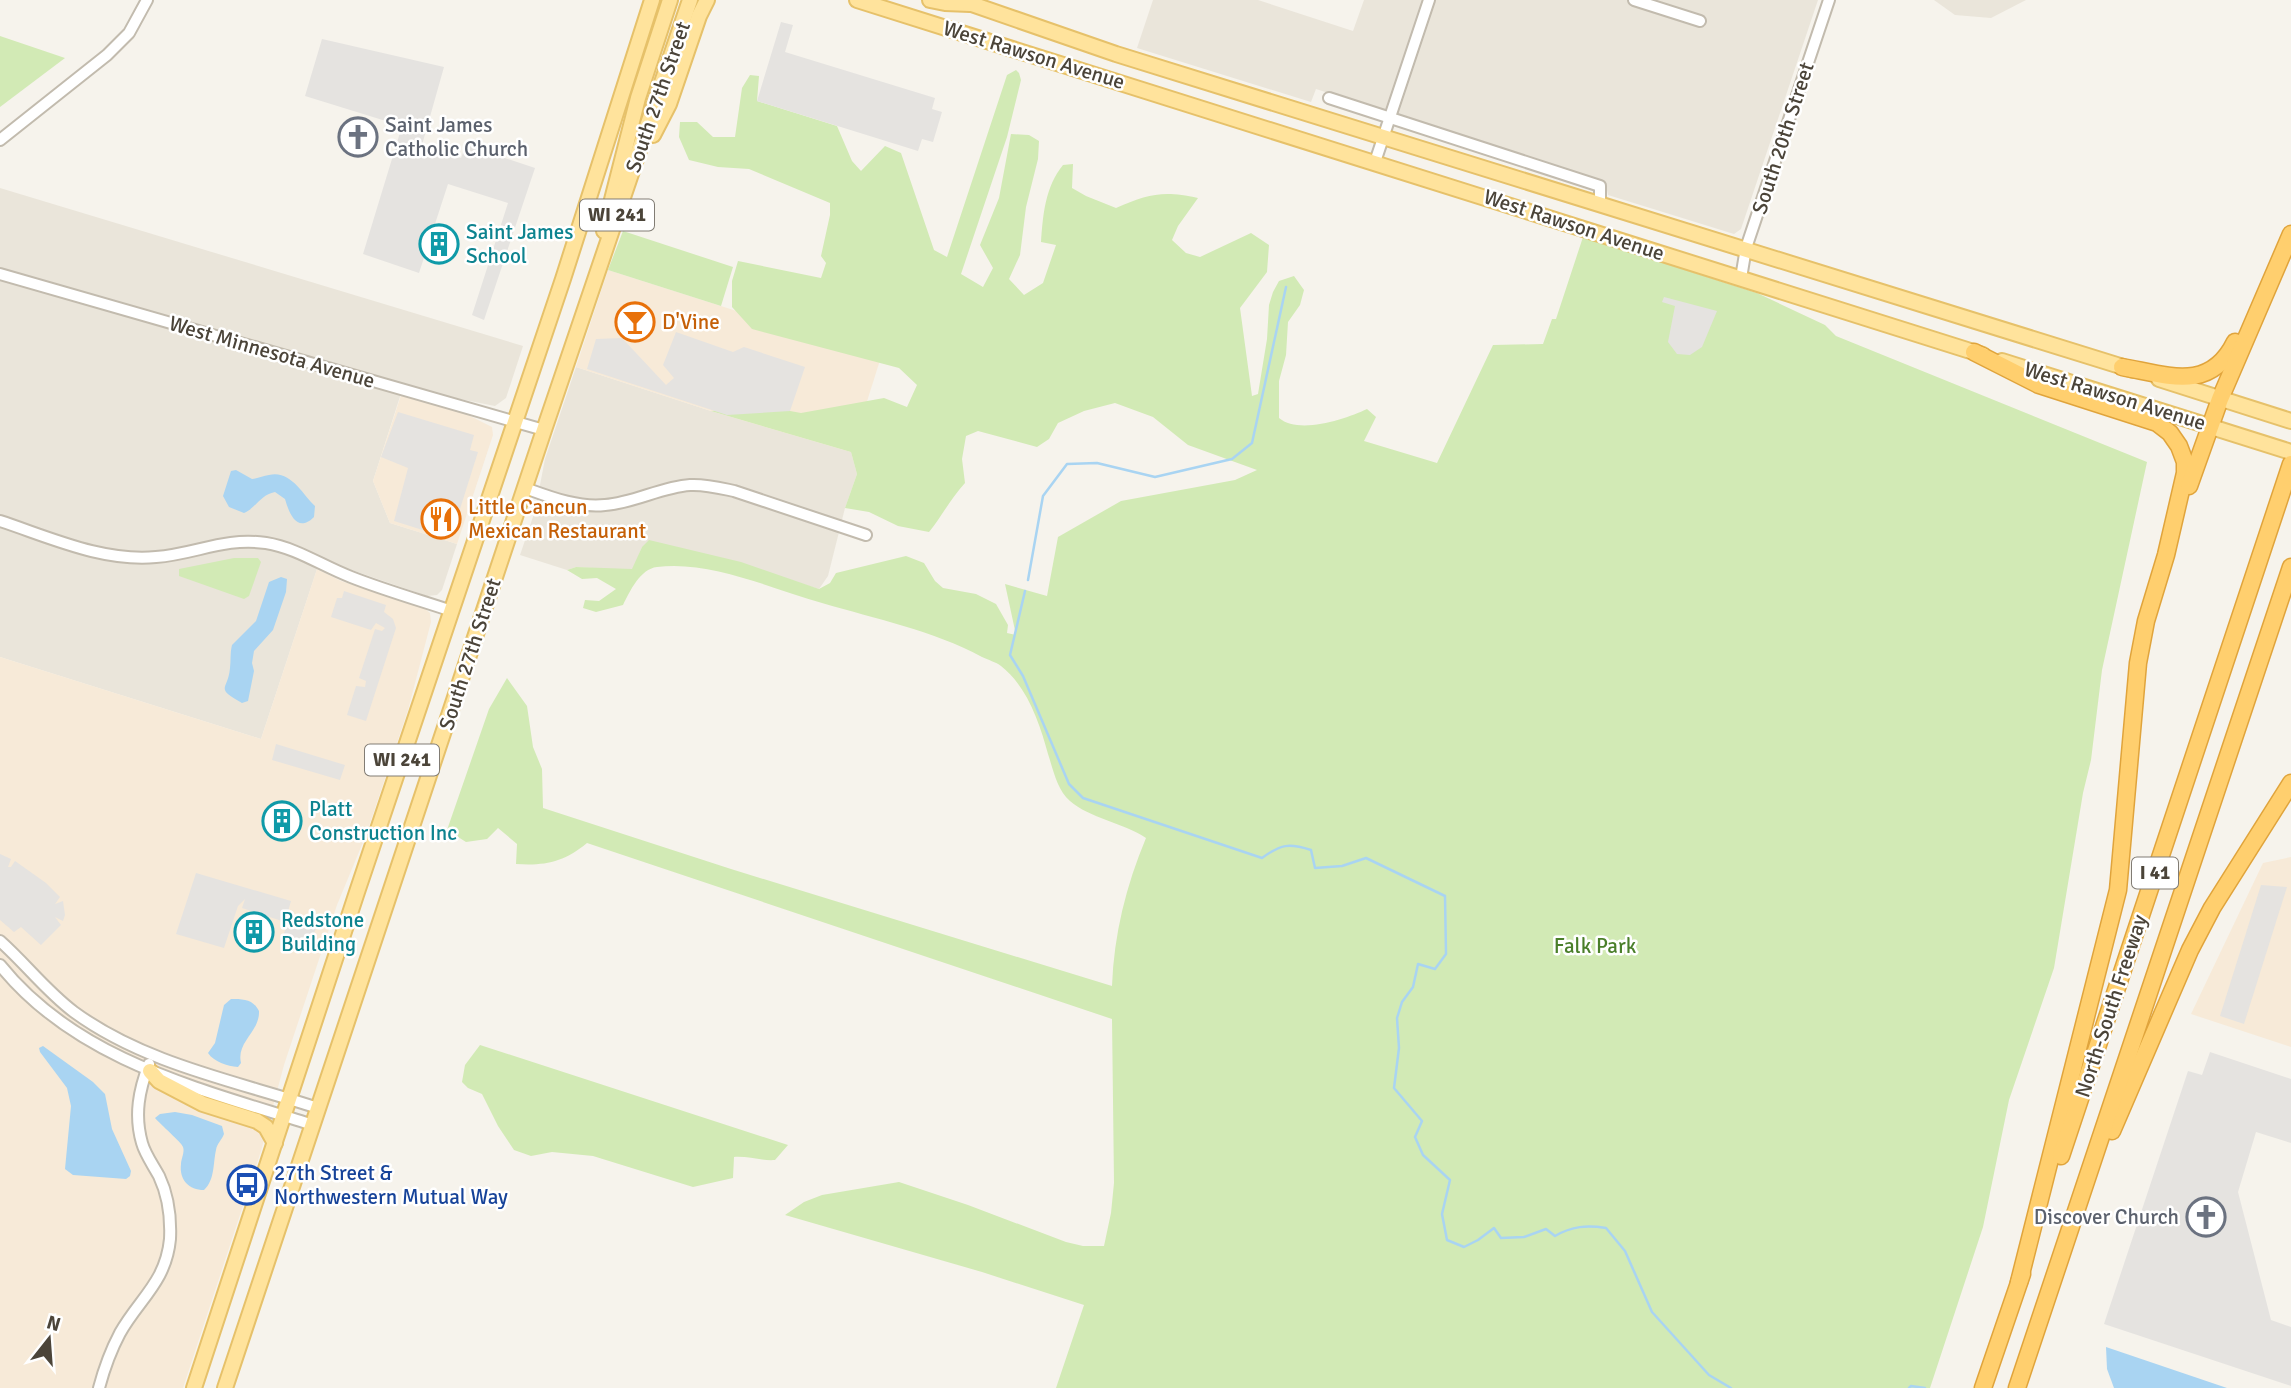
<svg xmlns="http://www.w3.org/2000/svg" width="2291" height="1388" font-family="Signika,sans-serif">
<rect width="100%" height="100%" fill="#f6f3ec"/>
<g fill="#eae5da">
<polygon points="1153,0 1258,0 1353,31 1364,0 1818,0 1741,229 1734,234 1608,195 1605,182 1316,89 1311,102 1137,48"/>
<polygon points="1934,0 2026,0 1991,18 1955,15"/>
<polygon points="0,188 523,346 506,398 495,406 455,398 404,384 373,481 390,523 457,544 442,590 437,595 427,596 343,567 321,557 261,739 0,657"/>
<polygon points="576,367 711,411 851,452 857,474 845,508 828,576 819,589 789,580 642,547 633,569 626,570 576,567 567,570 520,555 535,511 545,459"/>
</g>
<g fill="#f7ead8">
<polygon points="608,270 881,357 851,452 711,411 576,367"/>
<polygon points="401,395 466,414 492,427 493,435 457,544 390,523 373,481"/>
<polygon points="317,569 341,581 424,608 430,613 431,622 408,710 366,835 337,905 284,1065 261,1151 183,1388 0,1388 0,657 261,739"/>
<polygon points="2291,857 2291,1047 2191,1014 2263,863"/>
</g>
<g fill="#d2eab5">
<polygon points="0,36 65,58 0,107"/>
<path d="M1016 70 1019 73 1021 80 1007 137 961 274 983 287 993 268 980 245 999 198 1011 134 1029 135 1039 141 1038 159 1026 207 1020 255 1009 279 1024 295 1043 283 1056 245 1041 242C1043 215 1045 187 1063 165L1073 164 1072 188 1086 196 1116 208C1148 194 1163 190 1198 198L1178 226 1172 240 1186 253 1200 257 1251 233 1269 245 1267 272 1240 308 1252 396 1258 394 1267 339 1269 305 1273 292 1279 281 1294 276 1304 290 1300 305 1288 322 1286 355 1279 381V418C1299 435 1346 419 1367 409L1376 417 1364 441 1437 463 1493 345 1543 344 1552 319H1556L1583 237 1757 293 1825 325 1836 336 2147 462 2102 670 2091 760 2083 793 2054 968 2009 1100 1983 1227 1930 1388H1056L1084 1305 982 1272 785 1215 804 1202 822 1195 899 1182 968 1205 1066 1242 1083 1246H1104L1111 1213 1114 1183 1112 1019 587 843C564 862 545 866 516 864L517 844 498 828 487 839 466 842 447 830 489 709 507 678 527 706 533 747 542 769 543 808 731 869 1112 986C1114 934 1126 886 1146 838 1124 823 1089 818 1070 801 1057 790 1053 769 1048 754 1040 724 1027 686 1001 666 996 662 988 660 982 657 932 630 876 619 822 603 772 589 710 560 657 567 640 569 630 591 623 605L596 612 583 608 585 600 599 601 616 589 597 578 582 579 567 570 576 567 632 569 642 547 649 540 741 562 819 589 830 583 836 573 906 556 924 563 935 581 943 588 976 594 996 604 1008 625 1007 633 1016 635 1005 584 1047 596 1058 537 1121 501 1235 480 1257 470 1188 445 1153 417 1115 403 1084 411 1058 423 1049 439 1037 447 978 431 966 436 962 459 965 483C951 498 942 516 929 532L898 526 869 512 845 508 857 474 851 452 711 411 763 406 801 413 884 398 907 407 917 385 899 368 752 329 732 307V281L738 261 821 278 826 263 821 256 830 215V203L749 169 718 167 689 160 679 137 680 122H697L713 137H735L742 88 750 75 759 76 757 101 837 126 852 161 861 171 885 146 901 153 934 250 947 257 1007 75Z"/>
<polygon points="623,231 733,267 721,306 608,270"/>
<polygon points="234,558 258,558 261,562 249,596 244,599 179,576 179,569"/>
<path d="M480 1045 788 1145 775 1160C761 1161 748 1156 734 1157L733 1178 693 1187 593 1156 552 1152 531 1156 514 1150 498 1126 482 1094 468 1088 462 1082 465 1065Z"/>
</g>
<g fill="#e5e3e0">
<polygon points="781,22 793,25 785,52 935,98 932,109 942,112 933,142 922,139 918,151 757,101"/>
<polygon points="322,39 444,67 422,145 461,158 466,145 535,168 484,320 472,315 508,203 448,184 419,273 363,254 402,126 305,96"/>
<polygon points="1664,297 1717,311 1702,347 1690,355 1677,354 1668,342 1675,306 1662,302"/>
<polygon points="676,332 733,352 744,347 805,367 790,411 727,415 587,369 596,339 622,338 666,385 674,378 663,365"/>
<polygon points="398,412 474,435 470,450 478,452 460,509 438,503 429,532 394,521 408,468 381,457"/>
<polygon points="344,591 386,605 384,612 393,619 396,628 366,721 347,715 356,686 365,687 366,681 359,678 375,629 382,631 385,628 376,623 371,630 331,617 337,598 342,598"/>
<polygon points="276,744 345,765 340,780 272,760"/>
<polygon points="0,854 11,859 8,867 11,867 15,861 46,883 60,897 55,904 63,901 65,915 63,921 55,917 61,925 41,945 21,927 14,932 0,920"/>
<polygon points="196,873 291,901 285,922 242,908 245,899 238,906 224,948 176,934"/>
<polygon points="2261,885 2287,887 2244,1024 2220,1016"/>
<polygon points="290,916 317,925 309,948 282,939"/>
<polygon points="2210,1052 2291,1079 2291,1143 2256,1132 2238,1192 2271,1320 2291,1327 2291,1386 2104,1324 2188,1071 2202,1075"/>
</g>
<g fill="#a9d4f2">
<path d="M236 470 252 479C259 478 263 476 269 475 291 470 302 494 315 506L314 517C297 534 289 513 285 499L275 492C260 495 256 508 244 513L229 507 223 496 231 471Z"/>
<path d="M281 577 287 579 286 592 273 630 254 651 252 663 254 671 248 701 242 703C214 687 228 691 230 668 231 660 230 653 232 645L256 621 269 582Z"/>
<path d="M231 999C243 999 253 999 259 1011 260 1032 236 1042 241 1063L238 1067C227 1066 214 1062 208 1053L215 1043 224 1005Z"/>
<polygon points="43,1046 93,1082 105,1094 112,1129 131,1171 130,1176 126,1179 73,1175 65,1169 71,1106 67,1088 40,1052 39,1048"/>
<path d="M175 1112 192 1115 222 1126 224 1134C222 1140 217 1143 216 1150 213 1163 215 1180 204 1190 189 1190 179 1180 181 1164 181 1159 185 1152 183 1147 181 1142 161 1125 155 1118L160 1114Z"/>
<polygon points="2106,1347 2227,1388 2114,1388 2107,1369"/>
</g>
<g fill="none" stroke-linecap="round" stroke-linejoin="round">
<g stroke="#a9d4f2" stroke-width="2.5">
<polyline points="1028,580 1043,496 1067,464 1097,463 1155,477 1232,459 1252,443 1286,287"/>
<path d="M1025 591 1010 655 1023 676 1069 784 1083 798 1262 858C1281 844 1289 843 1311 850L1315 868 1342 866 1366 858 1445 896 1446 954 1435 969 1418 964 1413 987 1402 1002 1397 1018 1399 1048 1394 1088 1422 1121 1415 1137 1423 1155 1450 1180 1442 1214 1447 1240 1464 1247 1478 1240 1494 1228 1501 1238 1524 1237 1546 1229 1555 1236C1572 1226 1587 1225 1606 1228L1625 1251 1652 1312 1709 1375 1731 1388"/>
<polyline points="1909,1388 1911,1386 1925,1388"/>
</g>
<g stroke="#c2bbae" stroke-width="14">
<g id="minor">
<polyline points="1634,0 1700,21"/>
<polyline points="1329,98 1600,186 1600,203"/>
<polyline points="0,140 107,55 129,33 147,0"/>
<polyline points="1375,162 1429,0"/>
<polyline points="0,274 544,430"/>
<polyline points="1741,278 1746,248 1829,0"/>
<path d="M525 488C550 497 578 508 605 505 634 503 661 487 690 485 705 484 720 488 734 491L866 535"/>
<path d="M0 521C49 537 102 562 156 557 196 554 224 537 266 543 297 548 322 566 351 577 384 590 419 600 452 611"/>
<path d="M0 941C26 964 46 991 74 1012 145 1064 236 1081 318 1108"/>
<path d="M0 965C77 1061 201 1089 313 1125"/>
<path d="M99 1388C104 1369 111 1350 120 1333 139 1299 166 1282 170 1239 171 1218 168 1195 159 1176 153 1165 145 1154 142 1143 134 1115 139 1090 149 1064"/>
</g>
</g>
<g stroke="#e6c16a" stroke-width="18">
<g id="major">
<polyline points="857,0 1983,355"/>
<polyline points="930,0 945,3 970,4"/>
<polyline points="960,0 1116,54 2133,370"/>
<polyline points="653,135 669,104 699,16 707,0"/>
<polyline points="604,231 638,98 670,0"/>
<polyline points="2002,361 2291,452"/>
<polyline points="2159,379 2291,421"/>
<polyline points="150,1071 159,1081 203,1104 257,1121 266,1127 275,1143"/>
<polyline points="194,1388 357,892 563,279 652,0"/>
<polyline points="225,1388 544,430 690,0"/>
</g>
</g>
<g stroke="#e0a43c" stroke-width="19">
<g id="highway">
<polyline points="1974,352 2039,385 2157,423 2170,433 2179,446 2185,462 2185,473 2166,555 2146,621 2138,663 2118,890 2019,1282"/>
<path d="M2122 367C2167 375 2210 393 2235 342"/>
<polyline points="2189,486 2220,399 2291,234"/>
<polyline points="2112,1131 2190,950 2212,908 2291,783"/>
<polyline points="2061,1156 2291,464"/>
<polyline points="1983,1388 2022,1274"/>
<polyline points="2017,1388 2291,567"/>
</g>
</g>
<use href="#minor" stroke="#fff" stroke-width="10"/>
<use href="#major" stroke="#ffe39c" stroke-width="14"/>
<use href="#highway" stroke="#ffcf6e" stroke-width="16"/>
</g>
<defs>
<g id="church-ring" transform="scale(2.0125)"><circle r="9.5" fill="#fff" stroke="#6b7280" stroke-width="1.5"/><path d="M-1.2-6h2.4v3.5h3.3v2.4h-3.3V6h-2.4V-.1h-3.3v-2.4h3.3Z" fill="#6b7280"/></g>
<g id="building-ring" transform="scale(2.0125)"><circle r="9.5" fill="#fff" stroke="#0f9aa8" stroke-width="1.5"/><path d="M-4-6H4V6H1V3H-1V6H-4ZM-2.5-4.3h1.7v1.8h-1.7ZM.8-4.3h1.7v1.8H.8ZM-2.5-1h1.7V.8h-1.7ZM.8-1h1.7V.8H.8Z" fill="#0f9aa8"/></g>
<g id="bar-ring" transform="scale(2.0125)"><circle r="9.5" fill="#fff" stroke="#e8710a" stroke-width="1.5"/><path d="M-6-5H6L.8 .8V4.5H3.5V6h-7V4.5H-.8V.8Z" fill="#e8710a"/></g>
<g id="restaurant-ring" transform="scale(2.0125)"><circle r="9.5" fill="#fff" stroke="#e8710a" stroke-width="1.5"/><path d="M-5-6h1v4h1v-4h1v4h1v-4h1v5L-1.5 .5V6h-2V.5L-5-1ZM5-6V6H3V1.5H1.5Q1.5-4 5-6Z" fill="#e8710a"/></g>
<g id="bus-ring" transform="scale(2.0125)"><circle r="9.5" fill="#fff" stroke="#1a4fb4" stroke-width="1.5"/><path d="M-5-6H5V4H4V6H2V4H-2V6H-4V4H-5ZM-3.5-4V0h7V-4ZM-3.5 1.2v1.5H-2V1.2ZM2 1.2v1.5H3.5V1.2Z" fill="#1a4fb4"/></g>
</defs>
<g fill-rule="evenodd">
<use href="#church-ring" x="358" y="137"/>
<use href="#building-ring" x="439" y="244"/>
<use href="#bar-ring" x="635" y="322"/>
<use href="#restaurant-ring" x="441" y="519"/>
<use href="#building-ring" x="282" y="821"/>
<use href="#building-ring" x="254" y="932"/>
<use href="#bus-ring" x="247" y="1185"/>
<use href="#church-ring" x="2206" y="1217"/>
</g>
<g text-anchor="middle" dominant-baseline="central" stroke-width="5" stroke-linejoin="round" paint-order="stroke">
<g fill="#fff" stroke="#817c74" stroke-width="2">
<rect x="580" y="199.5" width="74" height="31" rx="5"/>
<rect x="365" y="744.5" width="74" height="31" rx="5"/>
<rect x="2132" y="857.5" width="46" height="31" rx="5"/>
</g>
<g font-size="19" font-weight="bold" fill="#4b4439">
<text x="617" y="215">WI 241</text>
<text x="402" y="760">WI 241</text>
<text x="2155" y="873">I 41</text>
</g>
<g font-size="21" fill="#4b4439" stroke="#fff">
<text transform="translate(1034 55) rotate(17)">West Rawson Avenue</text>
<text transform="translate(658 97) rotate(-71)">South 27th Street</text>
<text transform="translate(1783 138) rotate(-72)">South 20th Street</text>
<text transform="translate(1574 225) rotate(18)">West Rawson Avenue</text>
<text transform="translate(272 352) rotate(16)">West Minnesota Avenue</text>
<text transform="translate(2115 396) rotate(17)">West Rawson Avenue</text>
<text transform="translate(470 654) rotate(-72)">South 27th Street</text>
<text transform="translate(2111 1006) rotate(-72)">North-South Freeway</text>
</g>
<g font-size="21" fill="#5b616d" stroke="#fff" text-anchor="start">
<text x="385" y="125">Saint James<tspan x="385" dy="24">Catholic Church</tspan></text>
<text x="2179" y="1217" text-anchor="end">Discover Church</text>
</g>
<g font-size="21" fill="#0d838f" stroke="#fff" text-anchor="start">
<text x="466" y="232">Saint James<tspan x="466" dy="24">School</tspan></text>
<text x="309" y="809">Platt<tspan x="309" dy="24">Construction Inc</tspan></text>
<text x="281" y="920">Redstone<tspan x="281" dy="24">Building</tspan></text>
</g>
<g font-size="21" fill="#c56008" stroke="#fff" text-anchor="start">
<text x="662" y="322">D'Vine</text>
<text x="468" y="507">Little Cancun<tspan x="468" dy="24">Mexican Restaurant</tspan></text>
</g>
<g font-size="21" fill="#4a7f2a" stroke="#fff">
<text x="1595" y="946">Falk Park</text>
</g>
<g font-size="21" fill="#164399" stroke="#fff" text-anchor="start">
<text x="274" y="1173">27th Street &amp;<tspan x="274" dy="24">Northwestern Mutual Way</tspan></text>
</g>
</g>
<g transform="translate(49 1339) rotate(17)" stroke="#ffffff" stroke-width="5" paint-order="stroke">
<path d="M0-5L12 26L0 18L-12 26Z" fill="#4b4439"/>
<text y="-10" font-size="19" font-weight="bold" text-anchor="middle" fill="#4b4439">N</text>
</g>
</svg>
